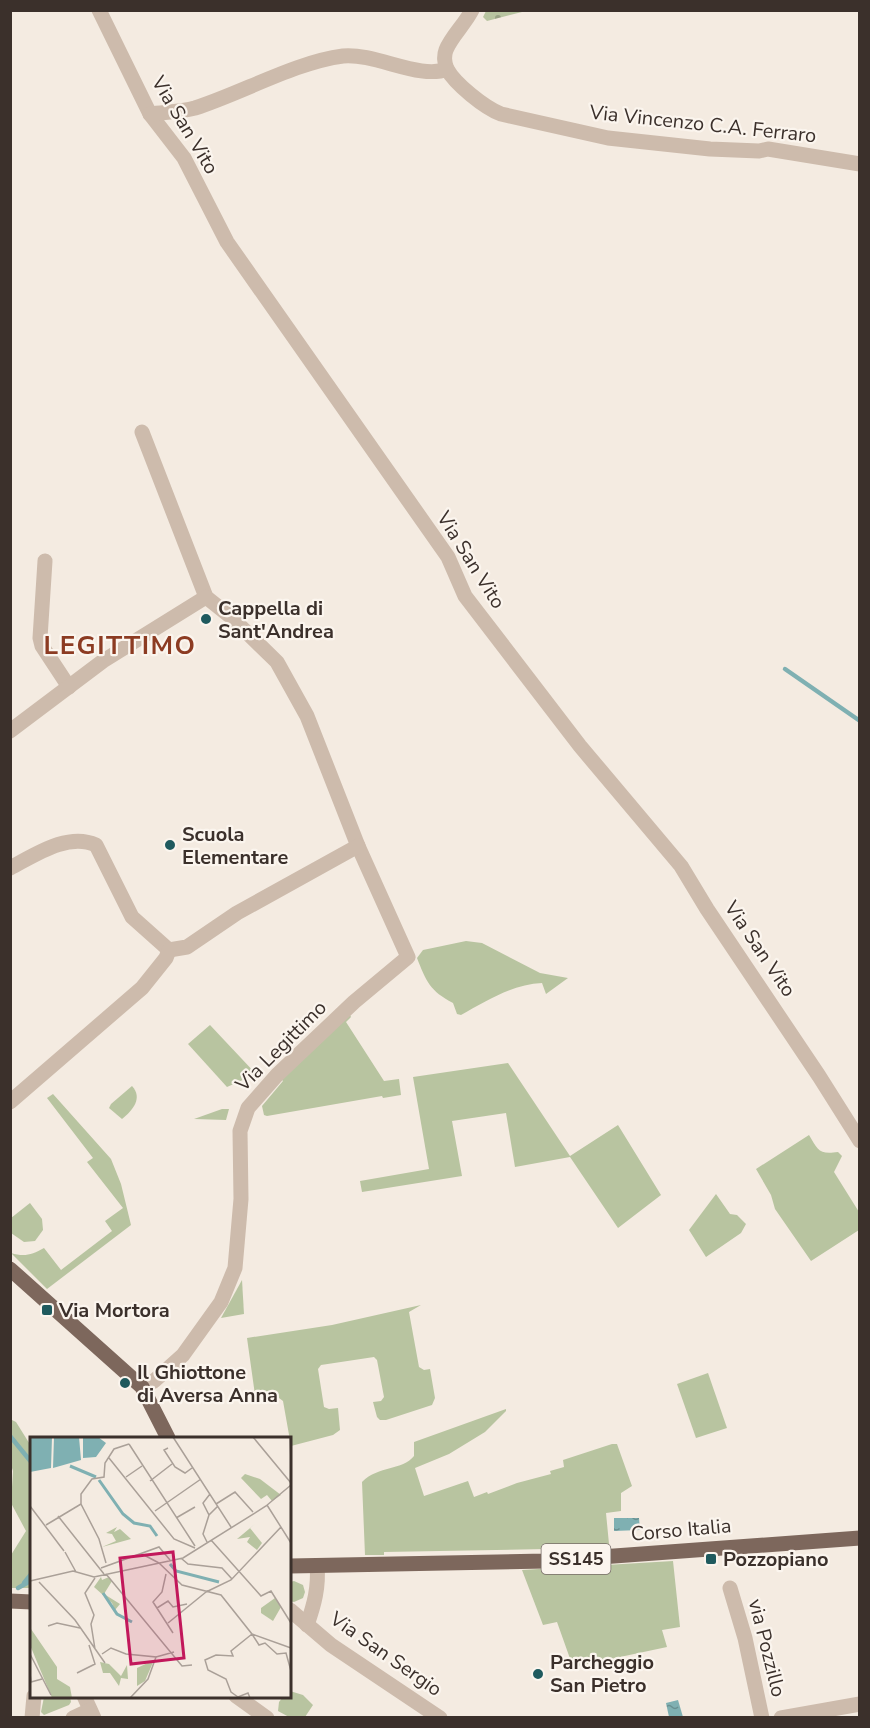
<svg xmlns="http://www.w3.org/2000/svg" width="870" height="1728" font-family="'Nunito Sans',sans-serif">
<defs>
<pattern id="cemetery-stones" width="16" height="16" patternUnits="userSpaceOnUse" patternTransform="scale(1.5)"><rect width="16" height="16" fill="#b8c4a0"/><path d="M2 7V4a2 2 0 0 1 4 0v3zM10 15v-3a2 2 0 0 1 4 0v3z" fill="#97a083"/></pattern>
<pattern id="water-ripples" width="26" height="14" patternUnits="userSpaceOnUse" patternTransform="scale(1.5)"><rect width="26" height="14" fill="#7fb0b2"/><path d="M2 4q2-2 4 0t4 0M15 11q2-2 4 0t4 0" fill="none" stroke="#699091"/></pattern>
</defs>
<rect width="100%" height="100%" fill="#f4ebe1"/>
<g fill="#b8c4a0">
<path d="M466 941 482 943 540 973 568 978 546 994 542 983C513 984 486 1001 461 1015L457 1014 453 1003C430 991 426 981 417 958L423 950Z"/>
<polygon points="350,1015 351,1017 346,1022 384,1081 399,1079 401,1095 383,1098 382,1096 267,1116 264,1115 262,1106 283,1081 281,1079"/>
<polygon points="210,1025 256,1074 227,1087 188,1044"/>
<polygon points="508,1063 570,1156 618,1125 661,1195 618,1228 570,1157 515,1167 506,1113 452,1121 462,1176 362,1192 360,1181 429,1169 413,1077"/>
<path d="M132 1086C143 1098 133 1110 122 1119L109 1108 111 1104Z"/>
<path d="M53 1094 111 1159 121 1184 131 1225 47 1289 11 1253C24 1257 32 1255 44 1248L61 1270 112 1231 105 1221 123 1208 87 1162 93 1158 47 1098Z"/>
<polygon points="222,1109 229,1109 226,1120 194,1119"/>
<path d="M809 1135C818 1150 819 1155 838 1152L842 1156 834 1172 859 1212V1230L811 1261 775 1209 771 1195 756 1169Z"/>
<polygon points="716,1194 730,1214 737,1215 746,1224 741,1233 706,1257 689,1230"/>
<polygon points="30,1203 42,1219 43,1230 35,1241 24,1242 11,1233 11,1218"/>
<polygon points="242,1280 244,1314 221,1318"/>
<polygon points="421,1305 409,1312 419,1367 424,1370 430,1369 435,1398 432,1405 386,1420 380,1420 377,1417 373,1402 381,1401 384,1397 377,1360 374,1357 321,1365 318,1369 324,1407 329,1409 338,1408 340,1430 333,1435 291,1446 283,1401 279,1398 256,1402 247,1338 332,1325"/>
<polygon points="708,1373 727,1428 696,1438 677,1384"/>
<path d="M506 1409V1411L485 1432 449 1454 415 1468 424 1496 468 1481 474 1497 487 1492 488 1494 517 1483 551 1474 550 1471 564 1467 563 1460 612 1444H617L632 1486 621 1493V1511L606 1513 609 1544 546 1549 384 1552V1555H365L362 1482C379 1465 402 1471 414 1456V1442Z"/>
<polygon points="10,1419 16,1422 31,1446 31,1588 11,1588 11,1555 26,1531 11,1503 13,1471 10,1462"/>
<polygon points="673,1561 680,1627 662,1630 667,1647 573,1667 557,1622 543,1625 522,1570"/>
<polygon points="294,1581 303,1585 305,1592 303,1598 294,1602 290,1601 290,1582"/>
<polygon points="290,1691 303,1695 313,1705 305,1717 289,1717 278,1711 279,1702 283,1697 290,1696"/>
<polygon points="44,1697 70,1697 71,1702 69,1705 44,1715 41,1712"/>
</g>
<polygon fill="url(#cemetery-stones)" points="486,11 486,10 526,11 487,21 483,17"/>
<g fill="url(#water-ripples)">
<polygon points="614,1518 639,1518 640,1530 614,1531"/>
<polygon points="678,1700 683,1717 669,1717 666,1703"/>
</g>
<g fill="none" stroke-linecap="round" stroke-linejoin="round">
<g stroke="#7fb0b2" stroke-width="4.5">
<polyline points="785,669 860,721"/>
<polyline points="10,1436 32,1463"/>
<polyline points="24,1583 32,1573"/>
<polyline points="18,1588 32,1580"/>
</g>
<g stroke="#cdbbac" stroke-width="15">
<polyline points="99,10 150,114 184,158 227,242 448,557 465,596 580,746 681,866 707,909 819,1076 860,1141"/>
<path d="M150 114C165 112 181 112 195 108 242 93 296 62 343 56 376 53 420 80 447 69"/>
<polyline points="142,432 206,597 231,617 277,662 307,716 358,846 408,957 354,1002 277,1075 248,1108 240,1131 241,1199 235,1268 221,1302 183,1355 154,1381 142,1387"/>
<polyline points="45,561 40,638 42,646 69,687"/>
<polyline points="10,731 103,661 206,597"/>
<path d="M10 868C35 855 68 832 96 845L132 917 169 950 187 947 237 913 358 846"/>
<polyline points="10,1102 142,988 166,958 169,950"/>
<polyline points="730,1588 745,1638 762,1718"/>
<polyline points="290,1610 331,1645 440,1718"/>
<path d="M307 1625C314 1605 319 1587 317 1566"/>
<polyline points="84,1696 94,1718"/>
<polyline points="236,1696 267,1718"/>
<polyline points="32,1718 34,1696"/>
<polyline points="73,1718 90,1710"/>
<polyline points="781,1718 860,1704"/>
</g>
<path stroke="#cdbbac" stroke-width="15" d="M472 10C465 24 451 37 446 50 444 55 444 63 447 69 455 84 485 108 501 114L608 138 710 149 759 151 768 149 860 164"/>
<g stroke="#7d675c" stroke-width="15">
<polyline points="10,1269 142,1387 168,1438"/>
<polyline points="290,1566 546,1561 860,1538"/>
<polyline points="10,1601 32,1602"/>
</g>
</g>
<g fill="#1f5a5e" stroke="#fbf5ee" stroke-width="2">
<circle cx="206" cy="619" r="6"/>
<circle cx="170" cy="845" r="6"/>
<rect x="41" y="1304" width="12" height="12" rx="3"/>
<circle cx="125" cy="1383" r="6"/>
<rect x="705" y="1553" width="12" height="12" rx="3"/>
<circle cx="538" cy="1674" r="6"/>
</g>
<g text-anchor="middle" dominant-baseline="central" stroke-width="4.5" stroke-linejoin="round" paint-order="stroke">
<rect fill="#fbf5ee" stroke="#756b66" stroke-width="1.5" x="541.5" y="1544" width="69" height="30" rx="4.5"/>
<g font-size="18" font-weight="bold" fill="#3b302b">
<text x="576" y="1559">SS145</text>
</g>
<g font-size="20" fill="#3b302b" stroke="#fbf5ee">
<text transform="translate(703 124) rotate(6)">Via Vincenzo C.A. Ferraro</text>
<text transform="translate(185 125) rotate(59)">Via San Vito</text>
<text transform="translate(471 560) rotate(58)">Via San Vito</text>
<text transform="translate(760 949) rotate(56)">Via San Vito</text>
<text transform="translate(281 1046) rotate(-45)">Via Legittimo</text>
<text transform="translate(681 1530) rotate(-5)">Corso Italia</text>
<text transform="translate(767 1648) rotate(76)">via Pozzillo</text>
<text transform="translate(386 1654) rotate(35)">Via San Sergio</text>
</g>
<g font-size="20" font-weight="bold" fill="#3b302b" stroke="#fbf5ee" text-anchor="start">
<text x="218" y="608">Cappella di<tspan x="218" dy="23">Sant'Andrea</tspan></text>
<text x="182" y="834">Scuola<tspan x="182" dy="23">Elementare</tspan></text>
<text x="59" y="1310">Via Mortora</text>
<text x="137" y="1372">Il Ghiottone<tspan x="137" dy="23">di Aversa Anna</tspan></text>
<text x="723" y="1559">Pozzopiano</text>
<text x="550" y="1662">Parcheggio<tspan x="550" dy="23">San Pietro</tspan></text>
</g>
<g font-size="26" font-weight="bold" letter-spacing="1.5" fill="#8c3b22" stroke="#fbf5ee">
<text x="120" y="645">LEGITTIMO</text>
</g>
</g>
<g transform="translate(30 1437)">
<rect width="261" height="261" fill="#f4ebe1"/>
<path d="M215 37 230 42 251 58 242 64 237 58 231 62 211 41ZM225 87 220 91 232 106 227 113 217 105 220 100 207 102ZM87 90 84 95 90 92 101 102 72 110 86 104 82 97 76 96ZM71 140 72 143 79 140 82 144 74 157 90 167 85 173 87 178 82 166 64 150ZM245 161 251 170 243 184 231 176V171ZM70 225 79 227 91 239 97 228 98 242 91 241 89 249 80 236H73Z" fill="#b8c4a0"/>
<path d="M1 192 27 230V242L40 250 42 261H22L0 208Z" fill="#b8c4a0"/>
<path d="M124 223 115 244 107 249V231Z" fill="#b8c4a0"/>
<path d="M0 0H22L21 31 0 35ZM24 0H49L51 23 23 31ZM53 0H68L76 6 66 20 53 21Z" fill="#7fb0b2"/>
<path fill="none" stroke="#7fb0b2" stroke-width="3" d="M40 29 66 40M69 43 93 77 104 86 120 89 127 99M140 127 146 134 189 145M73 156 87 177 102 185"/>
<path fill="none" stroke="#aaa098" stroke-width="1.5" d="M143 0 201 90M223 0 261 46M260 0 261 24M99 7 165 109M138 11 134 13 145 30 155 36 162 31M79 21 144 102 165 111M96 40 112 29M120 44 142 27M186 67 205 55 223 75M237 68 261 106M0 69 34 114M125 74 171 42M179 78 173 66 180 57M28 79 74 137M146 81 165 70M16 88 51 67M181 103 231 159 241 154 261 186M177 105 173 97 179 78 188 69M35 115 46 135M112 117 129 126M152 122 158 127 192 131 202 142M76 126 69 102 51 67V57L62 42 74 40 75 26 84 12 99 7M129 126 152 148 191 158 222 197 261 211M71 131 129 110 140 123M76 137 152 229 162 228M136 137 132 155 123 165 143 196M65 141 55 156 64 178 61 187 65 212M0 144 43 134 64 140 153 121 236 69 261 48M9 145 45 183 75 226M176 155 201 143 251 90M127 171 138 164 143 170 157 167M138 186 176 155M18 189 27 186 50 191M0 217 21 258M72 217 81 211 96 217 126 220 118 242 100 261M126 220 144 215M0 236 1 245 12 242M47 236 65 227 59 208M220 261 218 256 208 260 201 255 196 242 178 233 175 223 186 218 203 219 201 214 222 197 229 208 235 206 247 217 256 216 261 234"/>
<path fill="#c2185b" fill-opacity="0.15" stroke="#c2185b" stroke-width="3" d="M143 115 154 221 101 227 90 121Z"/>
<rect width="261" height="261" fill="none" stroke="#3b302b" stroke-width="3"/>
</g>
<rect width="870" height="1728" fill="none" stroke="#3b302b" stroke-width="24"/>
</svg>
